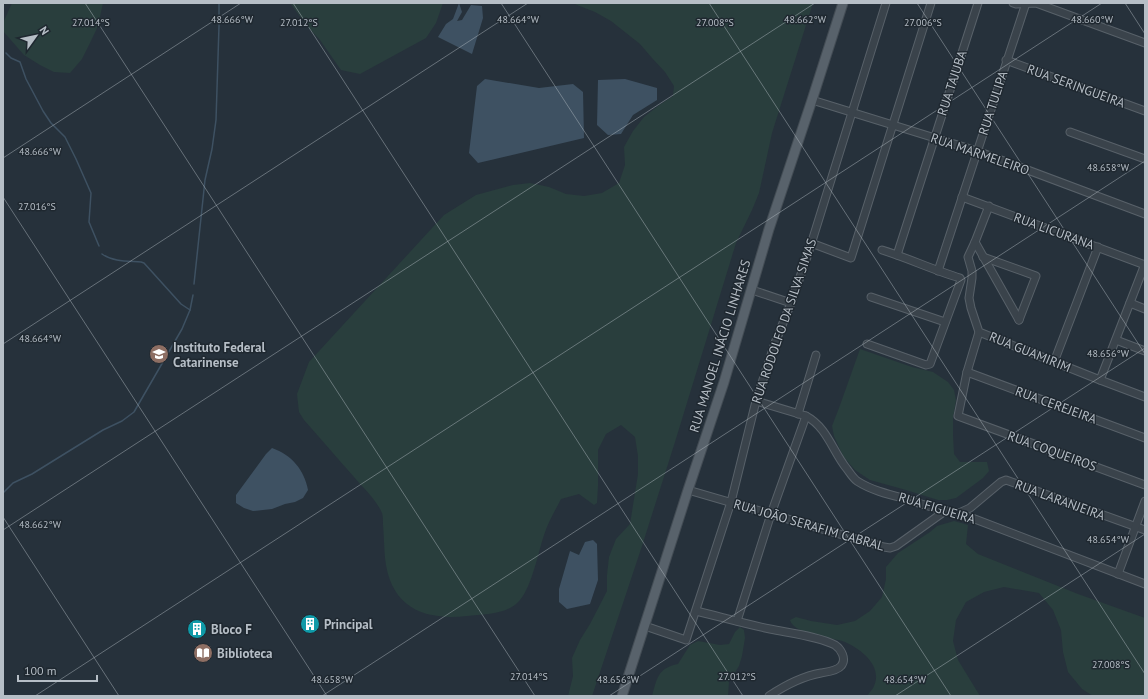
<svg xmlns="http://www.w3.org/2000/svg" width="1148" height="699" font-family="'PT Sans',sans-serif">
<rect width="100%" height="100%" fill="#26313b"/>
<g fill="#293e3d">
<polygon points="12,3 103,3 98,26 90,43 82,59 70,73 54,72 40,65 24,55 3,31 3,23"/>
<polygon points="290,3 443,3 436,23 426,38 360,74 341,70 320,40 307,26"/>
<path d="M573 3H813L772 133 759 193 752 210 736 243 675 442 642 546 592 696H568L573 676 572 658 580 640 590 624 607 591V575L609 557 616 539 630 524 638 474V456L635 437 621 425 606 434 598 450V486L597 503 594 505 579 494 561 499C555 511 548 522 544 535 538 553 532 586 520 600 508 615 484 614 467 616 422 621 390 606 385 558 384 547 384 536 383 525 383 521 383 516 382 513 376 499 363 488 354 477 337 458 321 439 304 420L299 412 297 394 309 362 444 215 476 195 513 185 530 183 549 187 566 194 584 196 602 193 619 183 625 165 624 147 633 131 644 117 658 106 673 96 674 86 665 72 652 58 640 44 611 21 595 12 577 5Z"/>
<polygon points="860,349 912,367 933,372 948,382 954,390 956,400 953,418 953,435 954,454 960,462 987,462 989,471 983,478 956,498 947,500 938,500 906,490 870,480 855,470 843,456 834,436 832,426 839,408"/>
<path d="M954 521 968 525 966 544 978 554 1078 594 1145 618V696H1093L1082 689 1068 672 1063 652 1061 630 1053 610 1039 593 1004 587 984 592 966 602 956 620 953 641 958 660 980 696H867C869 693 873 689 874 686 883 666 861 649 845 642 832 637 794 635 790 620L796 617 811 621 837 625 855 621 870 611 882 597 886 579V567L898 553 930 532 937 526Z"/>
<path d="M740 627 744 630 745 638 742 656 739 666 729 682 728 696H652C657 678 658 668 678 664L690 645 698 641 720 645 729 644 735 632Z"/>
</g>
<g fill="#3e5162">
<polygon points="459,3 462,12 457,21 462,20 471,5 482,6 483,18 472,54 438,37 446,24 453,19"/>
<polygon points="485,79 539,88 573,84 583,92 584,138 478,163 469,153 477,86"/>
<polygon points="625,79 657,88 657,100 633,115 621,134 608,135 597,125 598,80"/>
<path d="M272 448C292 455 304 470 308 490L303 498 295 502 285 504 272 509 253 511 244 508 236 503V495L247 480 266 454Z"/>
<polygon points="593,540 597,544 598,580 590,604 567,609 559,602 559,589 570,551 579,555 585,542"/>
</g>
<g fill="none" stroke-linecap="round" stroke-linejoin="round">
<g stroke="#3e5162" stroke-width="1.5">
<polyline points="6,53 11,58 20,62 26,79 43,111 51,123 65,137 76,159 91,193 89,222 99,246"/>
<path d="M102 254C113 262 128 261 141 262L144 263 181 304 190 310"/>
<polyline points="194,284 205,180 212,149 216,120 219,26 219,3"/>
<polyline points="3,493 13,483 32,474 103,430 122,421 134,412 182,329 190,310 193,295"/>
</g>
<g stroke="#586169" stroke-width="9">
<g id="minor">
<polyline points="1013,3 1016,4 1036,3 1145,43"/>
<polyline points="1006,60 1145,111"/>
<polyline points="812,100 977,151 1145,214"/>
<polyline points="1070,132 1145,159"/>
<polyline points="962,197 1145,265"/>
<polyline points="989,206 975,242 1019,320"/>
<polyline points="975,242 968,257 972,271 972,278 969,298 971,308 979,332 1100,380 1145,397"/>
<polyline points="811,243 851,258 931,3"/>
<polyline points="897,255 978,3"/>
<polyline points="983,257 1036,276 1019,320"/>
<polyline points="938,271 1026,3"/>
<polyline points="752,290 791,303"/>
<polyline points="871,297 945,322"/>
<polyline points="1130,303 1145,309"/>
<polyline points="979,332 967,372 958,416 1145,485"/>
<polyline points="1116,340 1145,351"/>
<path d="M867 344 926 365 930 364 961 280 960 278C933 270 908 258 882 250"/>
<polyline points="1054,362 1098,247"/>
<polyline points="967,372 1145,438"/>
<polyline points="1100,380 1145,264"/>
<path d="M756 401 806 416C827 427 833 452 847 469 850 473 853 478 857 481 871 490 887 494 903 498 922 504 940 511 959 513L1145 584"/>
<polyline points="798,414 816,355"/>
<polyline points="688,490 884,547 890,548 896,546 945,511"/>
<polyline points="959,513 970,508 1001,482 1006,480 1145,530"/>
<polyline points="1118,574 1145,501"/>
<path d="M696 611C721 617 745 624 770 629 789 633 818 636 835 645 841 649 847 659 841 666 837 671 827 672 821 673 804 676 784 686 769 696"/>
<polyline points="737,621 771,514 806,416"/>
<polyline points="645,626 686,640 731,502 756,401 775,343 791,303 808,254 886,3"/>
</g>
</g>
<g stroke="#434c54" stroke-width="11">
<polyline id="major" points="622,696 688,490 724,382 769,229 812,100 843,3"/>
</g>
<use href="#minor" stroke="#3a434b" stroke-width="7"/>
<use href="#major" stroke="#58626b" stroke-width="9"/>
</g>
<path fill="none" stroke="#b6bec6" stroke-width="1" stroke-opacity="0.45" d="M85 3 535 696M293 3 743 696M501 3 951 696M709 3 1145 674M917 3 1145 354M1125 3 1145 34M3 158 241 3M3 197 327 696M3 344 528 3M3 517 119 696M3 530 815 3M35 696 1102 3M322 696 1145 161M609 696 1145 348M895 696 1145 534"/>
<defs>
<g id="university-disc" transform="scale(1)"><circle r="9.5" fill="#8d6e63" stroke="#1f2830"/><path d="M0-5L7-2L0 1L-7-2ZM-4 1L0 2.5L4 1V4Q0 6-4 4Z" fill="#fff"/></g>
<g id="building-disc" transform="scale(1)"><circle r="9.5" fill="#0f9aa8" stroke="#1f2830"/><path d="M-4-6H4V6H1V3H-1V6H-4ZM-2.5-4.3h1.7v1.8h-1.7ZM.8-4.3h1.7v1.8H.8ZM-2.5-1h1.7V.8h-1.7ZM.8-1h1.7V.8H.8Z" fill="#fff"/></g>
<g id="library-disc" transform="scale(1)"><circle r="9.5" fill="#8d6e63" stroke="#1f2830"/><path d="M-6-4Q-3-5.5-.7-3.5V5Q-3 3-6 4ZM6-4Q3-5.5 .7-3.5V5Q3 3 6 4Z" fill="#fff"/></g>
</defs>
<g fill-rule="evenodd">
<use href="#university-disc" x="159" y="354"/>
<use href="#building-disc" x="310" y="624"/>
<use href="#building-disc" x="197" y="629"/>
<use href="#library-disc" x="203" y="653"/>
</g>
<g text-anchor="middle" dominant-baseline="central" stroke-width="3" stroke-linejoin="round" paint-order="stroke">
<g font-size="13" fill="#b6bec6" stroke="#1f2830">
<text transform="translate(952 83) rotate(-72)">RUA TAJUBA</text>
<text transform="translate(1076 86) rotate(20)">RUA SERINGUEIRA</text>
<text transform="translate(993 103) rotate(-72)">RUA TULIPA</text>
<text transform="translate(980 154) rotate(19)">RUA MARMELEIRO</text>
<text transform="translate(1054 231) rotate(20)">RUA LICURANA</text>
<text transform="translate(784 321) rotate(-71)">RUA RODOLFO DA SILVA SIMAS</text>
<text transform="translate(720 346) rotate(-73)">RUA MANOEL INÁCIO LINHARES</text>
<text transform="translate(1030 352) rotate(22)">RUA GUAMIRIM</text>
<text transform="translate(1056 405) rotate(20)">RUA CEREJEIRA</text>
<text transform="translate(1052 451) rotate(20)">RUA COQUEIROS</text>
<text transform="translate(1060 500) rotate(20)">RUA LARANJEIRA</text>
<text transform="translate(937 508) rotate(17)">RUA FIGUEIRA</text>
<text transform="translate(809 525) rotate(16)">RUA JOÃO SERAFIM CABRAL</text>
</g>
<g font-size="13" font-weight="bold" fill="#b6bec6" stroke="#1f2830" text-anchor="start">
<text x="173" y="347">Instituto Federal<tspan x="173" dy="15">Catarinense</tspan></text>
<text x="324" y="624">Principal</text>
<text x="211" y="629">Bloco F</text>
<text x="217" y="653">Biblioteca</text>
</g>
</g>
<g font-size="10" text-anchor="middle" fill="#b6bec6" stroke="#1f2830" stroke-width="3" stroke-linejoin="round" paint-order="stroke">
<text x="232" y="23">48.666°W</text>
<text x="518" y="23">48.664°W</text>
<text x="805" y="23">48.662°W</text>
<text x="1092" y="23">48.660°W</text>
<text x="91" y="26">27.014°S</text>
<text x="299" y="26">27.012°S</text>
<text x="715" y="26">27.008°S</text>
<text x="923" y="26">27.006°S</text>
<text x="40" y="155">48.666°W</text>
<text x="1108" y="171">48.658°W</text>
<text x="37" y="210">27.016°S</text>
<text x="40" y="342">48.664°W</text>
<text x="1108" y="357">48.656°W</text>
<text x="40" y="528">48.662°W</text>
<text x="1108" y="543">48.654°W</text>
<text x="1111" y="668">27.008°S</text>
<text x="529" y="680">27.014°S</text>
<text x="737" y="680">27.012°S</text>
<text x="332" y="683">48.658°W</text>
<text x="618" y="683">48.656°W</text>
<text x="905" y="683">48.654°W</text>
</g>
<rect width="1148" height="699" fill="none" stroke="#b6bec6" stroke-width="8"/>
<g transform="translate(36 36) rotate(57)" stroke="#1f2830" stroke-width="3" paint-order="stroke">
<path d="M0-3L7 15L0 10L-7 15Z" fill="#b6bec6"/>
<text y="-6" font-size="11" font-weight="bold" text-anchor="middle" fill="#b6bec6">N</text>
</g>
<path d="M18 675v6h79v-6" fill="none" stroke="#b6bec6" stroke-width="2"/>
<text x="24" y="675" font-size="12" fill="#b6bec6" stroke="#1f2830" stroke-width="3" paint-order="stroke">100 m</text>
</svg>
